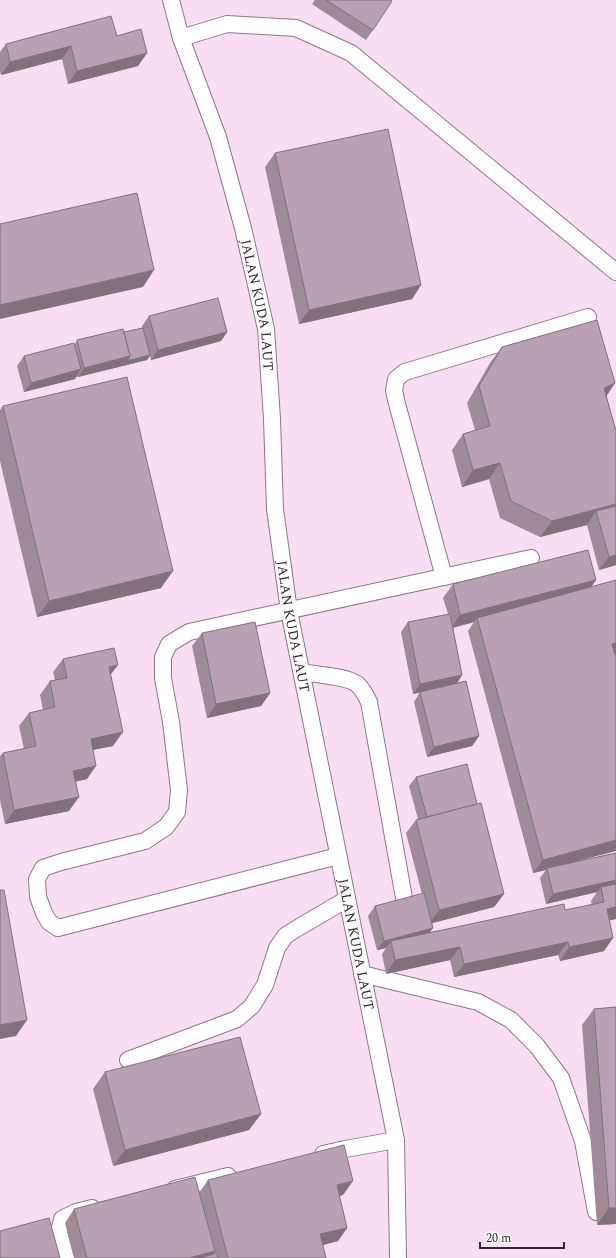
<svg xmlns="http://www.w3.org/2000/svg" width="616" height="1258" font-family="Spectral,serif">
<rect width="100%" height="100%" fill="#f9ddf2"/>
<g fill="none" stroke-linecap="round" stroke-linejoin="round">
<g stroke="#8e7688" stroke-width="18">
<g id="lane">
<path id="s1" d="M171 0 181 38 218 137 243 228 266 329 272 419 275 509 289 611 396 1140 398 1258"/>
<polyline points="181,38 227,24 296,28 351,53 616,272"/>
<polyline points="444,577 396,400 394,390 396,379 405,372 588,317"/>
<path d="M302 672C316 675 346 676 357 684 363 689 366 696 369 702L404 898"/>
<polyline points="338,856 58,928 49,922 44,913 38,897 37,879 43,868 61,862 145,841 166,827 177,812 179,790 171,722 163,678 163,657 169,644 189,632 531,558"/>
<polyline points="362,974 478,1002 511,1020 537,1046 561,1078 583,1141 596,1212"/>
<polyline points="128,1060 237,1019 252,1006 265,985 277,948 285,936 296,929 347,899"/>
<polyline points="323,1154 345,1149 396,1140"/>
<polyline points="175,1189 228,1176"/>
<polyline points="66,1258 59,1232 62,1219 76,1212 92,1208"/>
</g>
</g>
<use href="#lane" stroke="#fff" stroke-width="16"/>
</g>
<g fill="#a08a9a">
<polygon points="315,0 390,0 373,30 366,40 312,4"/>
<polygon points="117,36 147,53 138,66 68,84 62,59 1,75 0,72 0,52 6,44"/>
<polygon points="275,153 421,285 412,299 299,324 265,167"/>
<polygon points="149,316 227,332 221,341 151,360 150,356 147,360 78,377 77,376 75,379 24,392 17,366 24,356 75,344 77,340 124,332 142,328 142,326"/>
<polygon points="502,347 606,396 616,431 616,565 599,570 587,525 540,537 500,518 489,479 462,487 452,450 463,434 475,430 467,403 490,363"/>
<polygon points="3,406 161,588 37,617 0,461 0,410"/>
<polygon points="596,580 591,587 616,580 616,654 615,654 571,863 616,853 616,919 610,920 604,951 560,961 558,955 454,977 450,960 386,974 382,954 386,948 377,950 368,916 375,906 422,894 406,833 416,820 418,819 409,786 416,777 477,804 504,894 494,907 432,923 430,932 565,910 592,905 591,901 597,892 546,904 540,878 546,870 533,873 468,631 474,622 453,628 462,675 457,683 479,736 472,746 427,757 414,702 420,692 413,694 401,632 408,622 448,614 443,598 453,584"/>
<polygon points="202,633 270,693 261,706 207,718 192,646"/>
<polygon points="63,659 111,675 113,746 93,750 87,779 75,782 69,811 5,824 0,800 0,756 3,753 24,749 19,726 29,713 43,710 40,695 50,681 55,680 53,672"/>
<polygon points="616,1007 616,1224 597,1225 582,1025 594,1009"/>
<polygon points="105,1072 261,1114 249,1130 113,1166 93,1089"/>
<polygon points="208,1180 343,1195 339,1196 347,1228 338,1241 323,1245 326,1258 74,1258 65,1223 74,1209 199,1193"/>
</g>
<g fill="#82707d">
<polygon points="71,46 62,59 1,75 10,62"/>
<polygon points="147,53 138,66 68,84 77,71"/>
<polygon points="154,270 143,287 0,319 0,305"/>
<polygon points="421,285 412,299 299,324 309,310"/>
<polygon points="227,332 221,341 151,360 158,350"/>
<polygon points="150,355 147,360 78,377 84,368 130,356"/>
<polygon points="81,369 75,379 24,392 31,383"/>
<polygon points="615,383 604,400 604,388"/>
<polygon points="500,463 489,479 462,487 473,470"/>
<polygon points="616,504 616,517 596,511 587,525 540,537 552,521"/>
<polygon points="616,555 616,565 599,570 609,557"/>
<polygon points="173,571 161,588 37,617 49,601"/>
<polygon points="596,580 586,594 477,618 474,622 451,628 460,615"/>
<polygon points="616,643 616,654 603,657 612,644"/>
<polygon points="118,665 108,678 109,667"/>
<polygon points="462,675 456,685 413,694 420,684"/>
<polygon points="270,693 261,706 207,718 216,704"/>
<polygon points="123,732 113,746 81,752 91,739"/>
<polygon points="479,736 472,746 427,757 434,747"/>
<polygon points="96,766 87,779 64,784 73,771"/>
<polygon points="79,797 69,811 5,824 14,810"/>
<polygon points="616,840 616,851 547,869 547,868 546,870 533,873 543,860"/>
<polygon points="616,880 616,888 601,887 597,892 546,904 553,894"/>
<polygon points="504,894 494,907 429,924 439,910"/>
<polygon points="616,907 616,919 598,923 607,909"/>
<polygon points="433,928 426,938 391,941 386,948 377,950 384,941"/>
<polygon points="613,938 604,951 560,961 569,947"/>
<polygon points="568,942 558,955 454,977 464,964"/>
<polygon points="460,947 450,960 386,974 395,960"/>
<polygon points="27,1020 16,1036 0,1039 0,1025"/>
<polygon points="261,1114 249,1130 113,1166 125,1150"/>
<polygon points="353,1181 343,1195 327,1199 337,1185"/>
<polygon points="609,1208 616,1208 616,1224 597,1225"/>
<polygon points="347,1228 338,1241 311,1248 320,1234"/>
<polygon points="215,1251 210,1258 189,1258"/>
</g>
<g fill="#baa0b3" stroke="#82707d">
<polygon points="326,0 390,0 392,1 373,30"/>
<polygon points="111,16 117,36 141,29 147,53 77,71 71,46 10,62 6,44"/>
<polygon points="388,129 421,285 309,310 275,153"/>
<polygon points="137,193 154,270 0,305 0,224"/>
<polygon points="218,298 227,332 158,350 149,316"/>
<polygon points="597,320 615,383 604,388 616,431 616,504 552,521 511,501 500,463 473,470 463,434 490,426 479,386 502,347"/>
<polygon points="143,328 150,355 127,361 130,356 124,332"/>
<polygon points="123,329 130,356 84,368 77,340"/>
<polygon points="74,343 81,369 31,383 24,356"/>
<polygon points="127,377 173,571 49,601 3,406"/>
<polygon points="616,506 616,555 609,557 596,511"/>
<polygon points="588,550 596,580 460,615 453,584"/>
<polygon points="616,580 616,643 612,644 615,655 616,655 616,840 543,860 477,618"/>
<polygon points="450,614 462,675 420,684 408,622"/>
<polygon points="255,622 270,693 216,704 202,633"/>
<polygon points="114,648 118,665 109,667 123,732 91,739 96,766 73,771 79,797 14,810 3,753 36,746 29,713 55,707 50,681 67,678 63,659"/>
<polygon points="466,681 479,736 434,747 420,692"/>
<polygon points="467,764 477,804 427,817 416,777"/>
<polygon points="481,803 504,894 439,910 416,820"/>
<polygon points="616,853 616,880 553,894 547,868"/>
<polygon points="616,884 616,907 607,909 613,938 569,947 568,942 464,964 460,947 395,960 391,941 564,904 565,910 604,902 601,887"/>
<polygon points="0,890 4,890 27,1020 0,1025"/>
<polygon points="424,893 433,928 384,941 375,906"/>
<polygon points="616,1007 616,1208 609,1208 594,1009"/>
<polygon points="240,1037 261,1114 125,1150 105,1072"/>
<polygon points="344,1145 353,1181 337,1185 347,1228 320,1234 326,1258 228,1258 208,1180"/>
<polygon points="195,1177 215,1251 189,1258 87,1258 74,1209"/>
<polygon points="49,1218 60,1258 0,1258 0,1231"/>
<polygon points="217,1253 218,1258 200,1258"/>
</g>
<g text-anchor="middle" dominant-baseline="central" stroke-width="4" stroke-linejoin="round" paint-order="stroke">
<g font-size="14" fill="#2f252d" stroke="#fff">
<text stroke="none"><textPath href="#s1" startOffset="318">JALAN KUDA LAUT</textPath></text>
<text stroke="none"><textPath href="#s1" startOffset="642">JALAN KUDA LAUT</textPath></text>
<text stroke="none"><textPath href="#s1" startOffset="966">JALAN KUDA LAUT</textPath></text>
</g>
</g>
<path d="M480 1242v6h84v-6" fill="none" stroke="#2f252d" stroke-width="2"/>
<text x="486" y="1242" font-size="12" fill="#2f252d" stroke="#ffffff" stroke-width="3" paint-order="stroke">20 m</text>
</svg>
